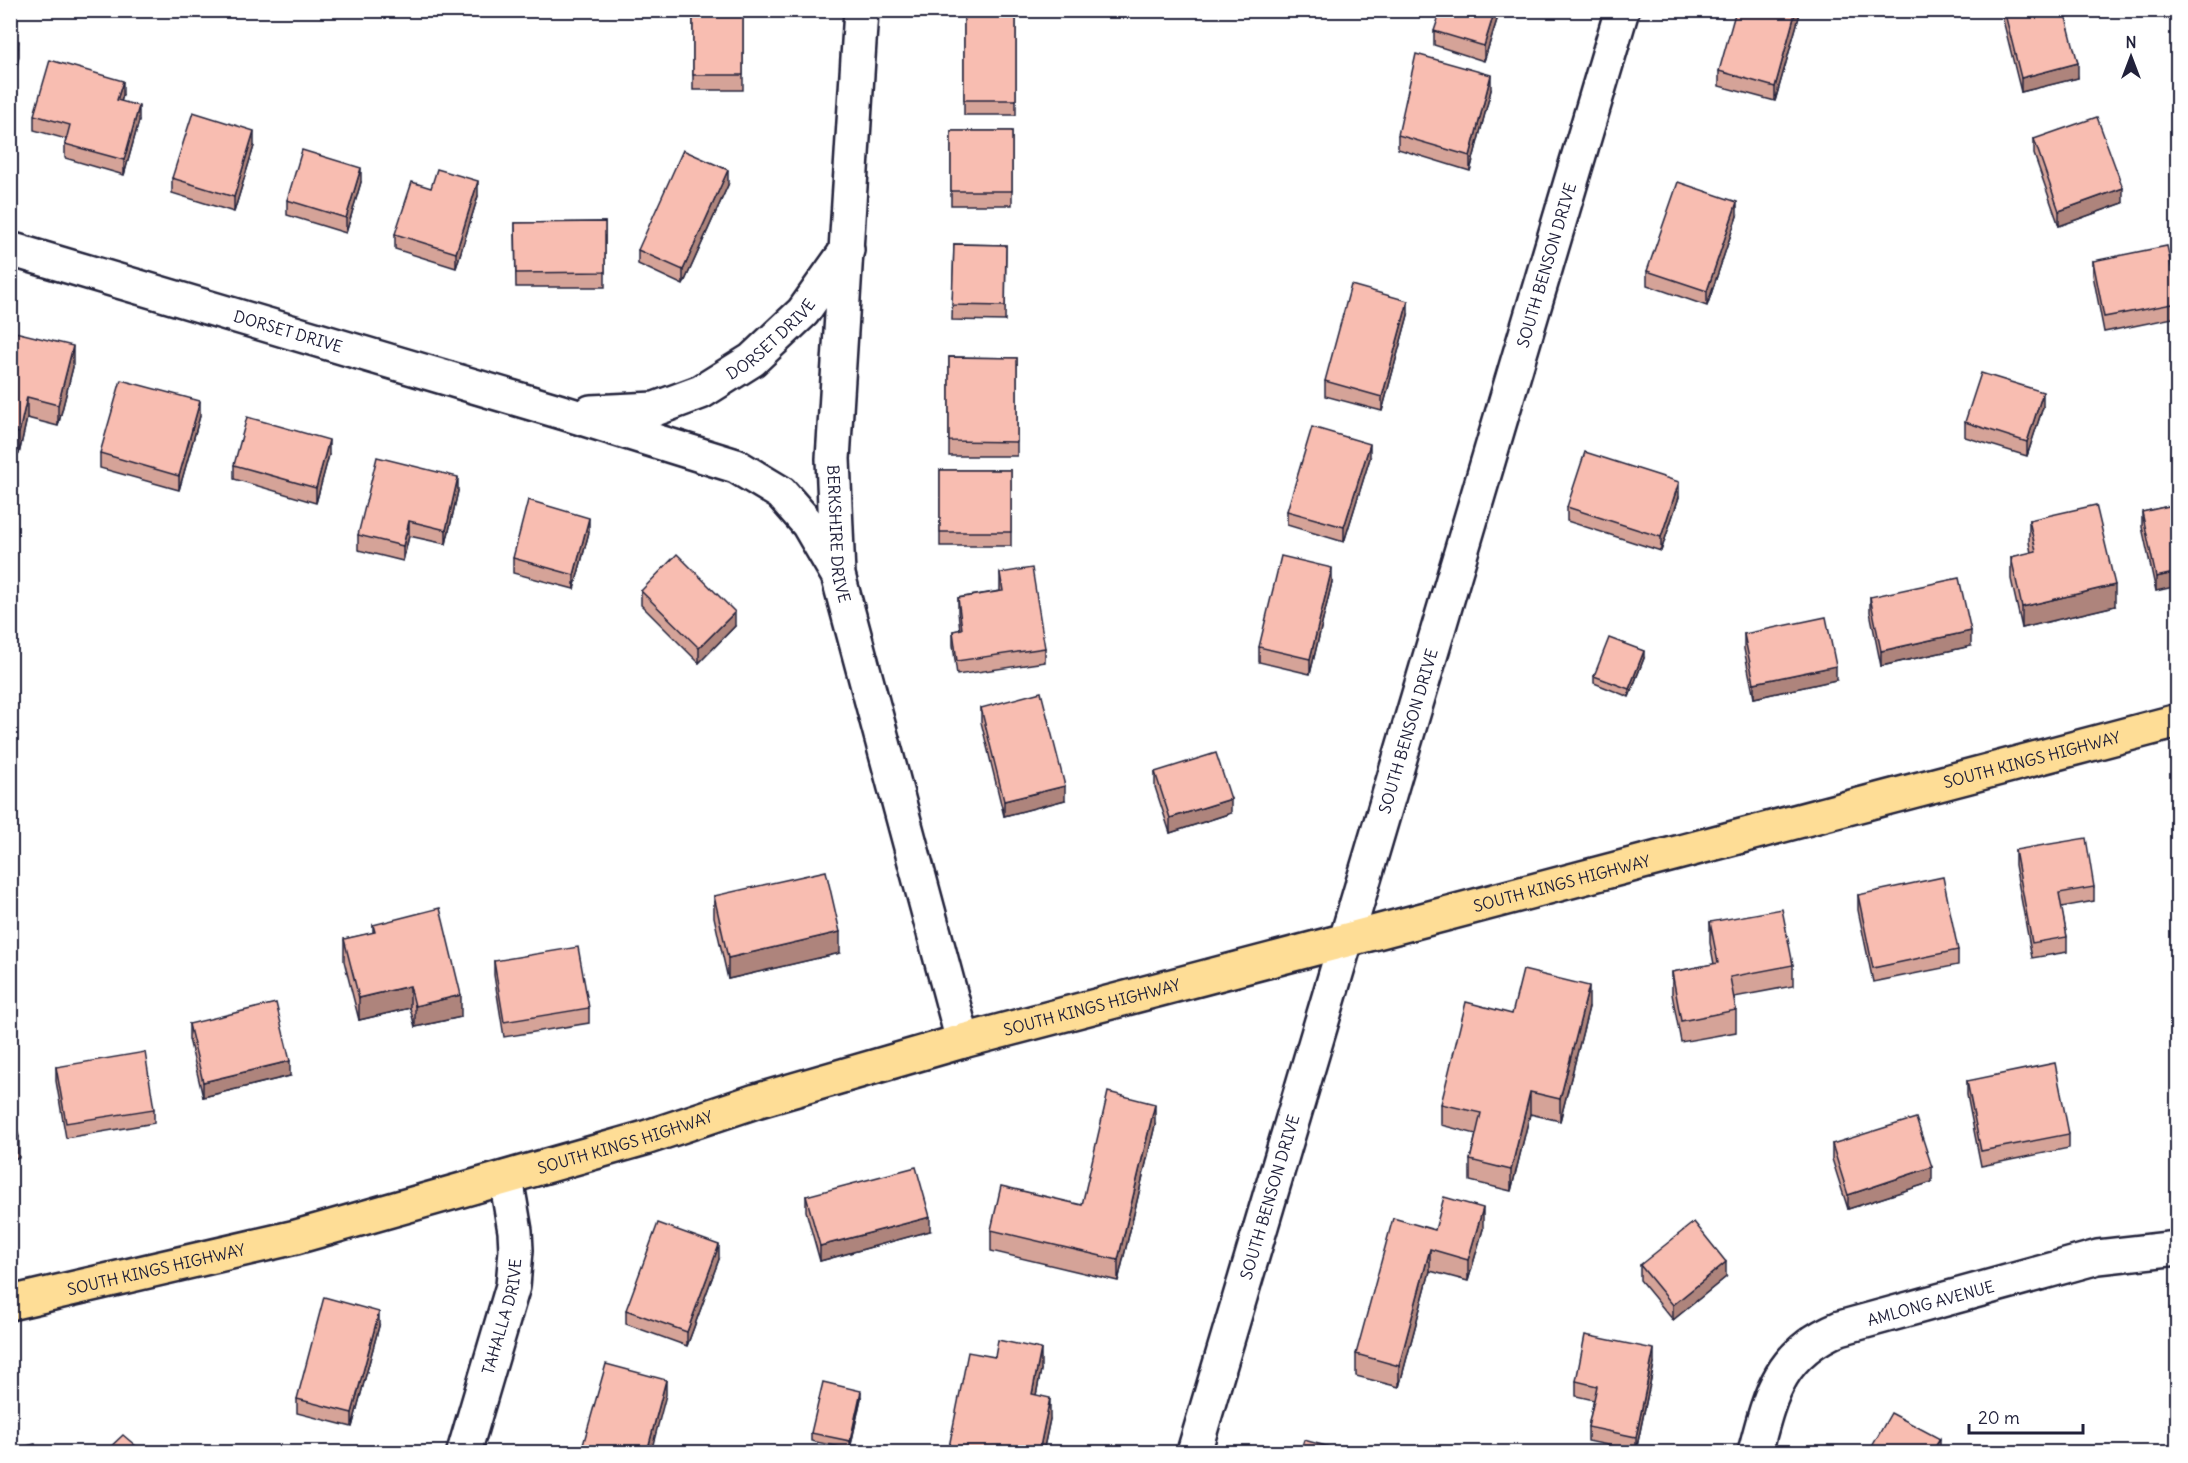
<svg xmlns="http://www.w3.org/2000/svg" width="2188" height="1463" font-family="Delius,sans-serif">
<rect width="100%" height="100%" fill="#fff"/>
<filter id="ink" filterUnits="userSpaceOnUse"><feTurbulence type="fractalNoise" baseFrequency=".0167" numOctaves="2"/><feDisplacementMap in="SourceGraphic" scale="12" xChannelSelector="R" yChannelSelector="G"/><feConvolveMatrix kernelMatrix="1 2 1 2 8 2 1 2 1" color-interpolation-filters="sRGB"/></filter>
<g filter="url(#ink)">
<g fill="none" stroke-linecap="round" stroke-linejoin="round">
<g stroke="#22223b" stroke-width="38">
<g id="minor">
<path id="s1" d="M861 10 833 459 838 575 963 1041"/>
<path id="s2" d="M10 249 565 413 736 466 781 493 808 524 836 572"/>
<path id="s3" d="M591 412 655 409 701 392 752 360 803 312 847 250"/>
<path id="s4" d="M464 1452 513 1286 516 1250 515 1231 506 1178"/>
<path id="s5" d="M1194 1452 1622 10"/>
<path id="s6" d="M1755 1452C1770 1395 1779 1353 1840 1328L2098 1257 2178 1248"/>
</g>
</g>
<g stroke="#22223b" stroke-width="38">
<g id="major">
<path id="s7" d="M10 1303 296 1237 645 1138 756 1101 963 1041 2178 721"/>
</g>
</g>
<use href="#minor" stroke="#fff" stroke-width="33"/>
<use href="#major" stroke="#fedd96" stroke-width="33"/>
</g>
<g fill="#d5a398" stroke="#22223b" stroke-width="1.5">
<polygon points="1500,10 1484,61 1434,45 1434,31"/>
<polygon points="1799,10 1799,17 1775,101 1719,86 1719,71"/>
<polygon points="2002,10 2064,10 2078,78 2021,92 2002,16"/>
<rect x="693" y="11" width="50" height="79"/>
<rect x="964" y="17" width="52" height="98"/>
<polygon points="1491,90 1470,171 1398,149 1398,135"/>
<polygon points="123,95 121,102 139,121 124,175 65,158 65,144 66,139 34,130 34,115"/>
<rect x="951" y="131" width="61" height="74"/>
<polygon points="2034,139 2123,203 2059,226 2034,154"/>
<polygon points="254,146 234,212 172,193 172,178"/>
<polygon points="361,182 346,233 287,215 287,200"/>
<polygon points="728,185 683,285 638,264 638,250"/>
<polygon points="431,188 478,196 456,268 395,249 395,234"/>
<polygon points="1737,216 1707,306 1647,285 1647,271"/>
<polygon points="605,222 605,287 516,287 515,223"/>
<polygon points="954,244 1006,245 1005,321 952,320"/>
<polygon points="2093,261 2178,298 2178,317 2104,332 2093,275"/>
<polygon points="1408,315 1382,411 1325,396 1325,381"/>
<polygon points="10,333 73,367 58,426 27,418 19,454 10,452"/>
<polygon points="949,357 1017,358 1017,456 949,456"/>
<polygon points="2043,407 2027,456 1965,437 1965,422"/>
<polygon points="200,416 179,490 100,468 100,453"/>
<polygon points="329,455 316,503 234,479 234,465"/>
<polygon points="1370,458 1344,542 1287,525 1287,511"/>
<rect x="940" y="470" width="71" height="76"/>
<polygon points="458,491 446,544 409,536 403,561 358,550 358,535"/>
<polygon points="1679,497 1661,551 1567,521 1567,507"/>
<polygon points="2178,504 2156,591 2142,527 2142,512"/>
<polygon points="2029,520 2115,606 2022,628 2011,579 2011,557 2031,553 2029,542"/>
<polygon points="589,532 574,589 513,573 513,558"/>
<polygon points="1000,573 1045,648 1045,662 957,675 953,645 953,631 960,630 958,612 958,598 1000,591"/>
<polygon points="1332,582 1310,674 1259,662 1259,647"/>
<polygon points="641,591 735,626 699,663 641,605"/>
<polygon points="1870,597 1971,646 1881,666 1870,612"/>
<polygon points="1744,634 1836,680 1754,698 1744,649"/>
<polygon points="1644,658 1629,697 1594,683 1594,676"/>
<polygon points="981,708 1065,800 1004,816 981,722"/>
<polygon points="1155,772 1231,813 1170,833 1155,787"/>
<polygon points="2015,850 2094,887 2094,901 2061,907 2067,937 2067,952 2032,958 2015,865"/>
<polygon points="1858,895 1958,950 1958,965 1873,982 1858,910"/>
<polygon points="714,896 840,953 728,979 714,917"/>
<polygon points="1710,922 1793,965 1793,986 1734,997 1736,1010 1736,1032 1681,1042 1672,994 1672,972 1714,964 1710,943"/>
<polygon points="373,925 461,1017 415,1027 410,1008 359,1020 344,961 344,939 373,933"/>
<polygon points="494,961 589,1008 589,1023 504,1037 494,975"/>
<polygon points="1589,1007 1560,1121 1530,1114 1511,1191 1470,1181 1470,1160 1476,1134 1441,1125 1441,1104 1512,1014"/>
<polygon points="189,1024 290,1076 203,1097 189,1039"/>
<polygon points="56,1067 154,1109 154,1123 66,1138 56,1081"/>
<polygon points="1967,1081 2069,1134 2069,1148 1981,1166 1967,1095"/>
<polygon points="1155,1125 1118,1281 991,1251 991,1230 1082,1205"/>
<polygon points="1832,1144 1932,1182 1848,1209 1832,1159"/>
<polygon points="806,1196 930,1231 820,1261 806,1211"/>
<polygon points="1483,1229 1468,1281 1430,1271 1399,1387 1356,1376 1356,1354 1435,1230"/>
<polygon points="719,1259 687,1346 626,1324 626,1310"/>
<polygon points="1640,1265 1726,1277 1673,1320 1640,1280"/>
<polygon points="379,1326 352,1427 297,1413 297,1399"/>
<polygon points="1654,1364 1636,1451 1588,1441 1588,1427 1594,1400 1576,1396 1576,1381"/>
<polygon points="1041,1370 1036,1395 1050,1419 1043,1452 949,1452 949,1447"/>
<polygon points="861,1398 850,1449 811,1441 811,1433"/>
</g>
<g fill="#ae847c" stroke="#22223b" stroke-width="1.5">
<polygon points="1495,10 1500,10 1484,61 1484,46"/>
<polygon points="1796,10 1799,10 1799,17 1775,101 1775,87"/>
<polygon points="19,41 19,56 10,99 10,85"/>
<polygon points="2078,63 2078,78 2021,92 2021,78"/>
<polygon points="1491,75 1491,90 1470,171 1470,156"/>
<polygon points="123,81 123,95 117,115 117,100"/>
<polygon points="139,106 139,121 124,175 124,160"/>
<polygon points="254,131 254,146 234,212 234,197"/>
<polygon points="361,168 361,182 346,233 346,218"/>
<polygon points="728,170 728,185 683,285 683,270"/>
<polygon points="478,181 478,196 456,268 456,253"/>
<polygon points="2123,188 2123,203 2059,226 2059,211"/>
<polygon points="1737,202 1737,216 1707,306 1707,291"/>
<polygon points="1408,301 1408,315 1382,411 1382,397"/>
<polygon points="73,346 73,367 58,426 58,405"/>
<polygon points="2043,392 2043,407 2027,456 2027,442"/>
<polygon points="27,397 27,418 19,454 19,433"/>
<polygon points="200,401 200,416 179,490 179,476"/>
<polygon points="329,440 329,455 316,503 316,488"/>
<polygon points="1370,444 1370,458 1344,542 1344,527"/>
<polygon points="458,477 458,491 446,544 446,530"/>
<polygon points="1679,482 1679,497 1661,551 1661,537"/>
<polygon points="589,518 589,532 574,589 574,575"/>
<polygon points="409,521 409,536 403,561 403,546"/>
<polygon points="1332,568 1332,582 1310,674 1310,659"/>
<polygon points="2178,572 2178,586 2156,591 2156,577"/>
<polygon points="2115,585 2115,606 2022,628 2022,607"/>
<polygon points="735,612 735,626 699,663 699,648"/>
<polygon points="1971,631 1971,646 1881,666 1881,651"/>
<polygon points="1644,651 1644,658 1629,697 1629,689"/>
<polygon points="1836,666 1836,680 1754,698 1754,683"/>
<polygon points="1065,786 1065,800 1004,816 1004,801"/>
<polygon points="1231,799 1231,813 1170,833 1170,818"/>
<polygon points="840,932 840,953 728,979 728,958"/>
<polygon points="410,986 410,1008 359,1020 359,998"/>
<polygon points="1589,986 1589,1007 1560,1121 1560,1099"/>
<polygon points="461,995 461,1017 415,1027 415,1006"/>
<polygon points="290,1061 290,1076 203,1097 203,1082"/>
<polygon points="1530,1092 1530,1114 1511,1191 1511,1170"/>
<polygon points="1155,1104 1155,1125 1118,1281 1118,1260"/>
<polygon points="19,1137 19,1158 10,1160 10,1139"/>
<polygon points="1932,1167 1932,1182 1848,1209 1848,1195"/>
<polygon points="1483,1208 1483,1229 1468,1281 1468,1260"/>
<polygon points="930,1217 930,1231 820,1261 820,1246"/>
<polygon points="719,1245 719,1259 687,1346 687,1332"/>
<polygon points="1430,1249 1430,1271 1399,1387 1399,1366"/>
<polygon points="1726,1262 1726,1277 1673,1320 1673,1305"/>
<polygon points="379,1312 379,1326 352,1427 352,1413"/>
<polygon points="1041,1349 1041,1370 1032,1415 1032,1394"/>
<polygon points="1654,1349 1654,1364 1636,1451 1636,1437"/>
<polygon points="666,1380 666,1395 651,1452 647,1452"/>
<polygon points="861,1391 861,1398 850,1449 850,1441"/>
<polygon points="1050,1398 1050,1419 1043,1452 1039,1452"/>
<polygon points="1940,1439 1940,1452 1932,1452"/>
</g>
<g fill="#f8bdb1" stroke="#22223b" stroke-width="1.5">
<polygon points="1441,10 1495,10 1484,46 1434,31"/>
<polygon points="1736,10 1796,10 1775,87 1719,71"/>
<polygon points="2004,10 2064,10 2078,63 2021,78"/>
<rect x="693" y="11" width="50" height="64"/>
<rect x="964" y="17" width="52" height="83"/>
<polygon points="10,40 19,41 10,85"/>
<polygon points="1416,54 1491,75 1470,156 1398,135"/>
<polygon points="50,60 123,81 117,100 139,106 124,160 65,144 70,125 34,115"/>
<polygon points="193,112 254,131 234,197 172,178"/>
<polygon points="2097,117 2123,188 2059,211 2034,139"/>
<rect x="951" y="131" width="61" height="60"/>
<polygon points="302,150 361,168 346,218 287,200"/>
<polygon points="683,150 728,170 683,270 638,250"/>
<polygon points="437,169 478,181 456,253 395,234 412,182 431,188"/>
<polygon points="1678,182 1737,202 1707,291 1647,271"/>
<polygon points="605,222 605,272 516,273 515,223"/>
<polygon points="954,244 1006,245 1005,306 952,305"/>
<polygon points="2167,246 2178,298 2178,303 2104,317 2093,261"/>
<polygon points="1351,285 1408,301 1382,397 1325,381"/>
<polygon points="11,331 73,346 58,405 27,397 19,433 10,431"/>
<polygon points="949,357 1017,358 1017,442 949,441"/>
<polygon points="1981,373 2043,392 2027,442 1965,422"/>
<polygon points="121,380 200,401 179,476 100,453"/>
<polygon points="247,417 329,440 316,488 234,465"/>
<polygon points="1312,427 1370,444 1344,527 1287,511"/>
<polygon points="1585,452 1679,482 1661,537 1567,507"/>
<polygon points="377,457 458,477 446,530 409,521 403,546 358,535"/>
<rect x="940" y="470" width="71" height="62"/>
<polygon points="528,500 589,518 574,575 513,558"/>
<polygon points="2178,504 2178,572 2156,577 2142,512"/>
<polygon points="2096,505 2115,585 2022,607 2011,557 2036,551 2029,520"/>
<polygon points="677,554 735,612 699,648 641,591"/>
<polygon points="1281,556 1332,568 1310,659 1259,647"/>
<polygon points="1032,568 1045,648 957,661 953,631 962,629 958,598 1003,591 1000,573"/>
<polygon points="1959,578 1971,631 1881,651 1870,597"/>
<polygon points="1826,617 1836,666 1754,683 1744,634"/>
<polygon points="1609,638 1644,651 1629,689 1594,676"/>
<polygon points="1041,692 1065,786 1004,801 981,708"/>
<polygon points="1216,753 1231,799 1170,818 1155,772"/>
<polygon points="2086,838 2094,887 2059,893 2067,937 2032,943 2015,850"/>
<polygon points="826,871 840,932 728,958 714,896"/>
<polygon points="1943,877 1958,950 1873,968 1858,895"/>
<polygon points="440,908 461,995 415,1006 410,986 359,998 344,939 375,932 373,925"/>
<polygon points="1782,909 1793,965 1730,977 1736,1010 1681,1021 1672,972 1718,963 1710,922"/>
<polygon points="578,947 589,1008 504,1022 494,961"/>
<polygon points="1523,970 1589,986 1560,1099 1530,1092 1511,1170 1470,1160 1481,1113 1441,1104 1466,1002 1512,1014"/>
<polygon points="276,1003 290,1061 203,1082 189,1024"/>
<polygon points="145,1052 154,1109 66,1123 56,1067"/>
<polygon points="2055,1063 2069,1134 1981,1151 1967,1081"/>
<polygon points="1108,1092 1155,1104 1118,1260 991,1230 1001,1186 1082,1205"/>
<polygon points="10,1099 19,1137 10,1139"/>
<polygon points="1916,1118 1932,1167 1848,1195 1832,1144"/>
<polygon points="916,1167 930,1217 820,1246 806,1196"/>
<polygon points="1444,1197 1483,1208 1468,1260 1430,1249 1399,1366 1356,1354 1393,1218 1435,1230"/>
<polygon points="1694,1222 1726,1262 1673,1305 1640,1265"/>
<polygon points="658,1223 719,1245 687,1332 626,1310"/>
<polygon points="324,1297 379,1312 352,1413 297,1399"/>
<polygon points="1585,1335 1654,1349 1636,1437 1588,1427 1597,1386 1576,1381"/>
<polygon points="998,1340 1041,1349 1032,1394 1050,1398 1039,1452 978,1452 949,1447 968,1352 995,1357"/>
<polygon points="606,1364 666,1380 647,1452 581,1452"/>
<polygon points="823,1382 861,1391 850,1441 811,1433"/>
<polygon points="1891,1413 1940,1439 1932,1452 1869,1452"/>
<polygon points="123,1435 143,1452 105,1452"/>
<polygon points="1304,1440 1348,1452 1300,1452"/>
<polygon points="35,1444 38,1452 10,1452 10,1450"/>
</g>
</g>
<g text-anchor="middle" dominant-baseline="central" stroke-width="5" stroke-linejoin="round" paint-order="stroke">
<g font-size="16" fill="#22223b" stroke="#fff">
<text stroke="none"><textPath href="#s5" startOffset="1238">SOUTH BENSON DRIVE</textPath></text>
<text stroke="none"><textPath href="#s2" startOffset="290">DORSET DRIVE</textPath></text>
<text stroke="none"><textPath href="#s3" startOffset="201">DORSET DRIVE</textPath></text>
<text stroke="none"><textPath href="#s1" startOffset="525">BERKSHIRE DRIVE</textPath></text>
<text stroke="none"><textPath href="#s5" startOffset="752">SOUTH BENSON DRIVE</textPath></text>
<text stroke="none"><textPath href="#s7" startOffset="2094">SOUTH KINGS HIGHWAY</textPath></text>
<text stroke="none"><textPath href="#s7" startOffset="1608">SOUTH KINGS HIGHWAY</textPath></text>
<text stroke="none"><textPath href="#s7" startOffset="1122">SOUTH KINGS HIGHWAY</textPath></text>
<text stroke="none"><textPath href="#s7" startOffset="636">SOUTH KINGS HIGHWAY</textPath></text>
<text stroke="none"><textPath href="#s5" startOffset="266">SOUTH BENSON DRIVE</textPath></text>
<text stroke="none"><textPath href="#s7" startOffset="150">SOUTH KINGS HIGHWAY</textPath></text>
<text stroke="none"><textPath href="#s6" startOffset="252">AMLONG AVENUE</textPath></text>
<text stroke="none"><textPath href="#s4" startOffset="141">TAHALLA DRIVE</textPath></text>
</g>
</g>
<rect width="2188" height="1463" fill="none" stroke="#fff" stroke-width="36"/>
<rect x="18" y="18" width="2152" height="1427" fill="none" stroke="#22223b" stroke-width="2" filter="url(#ink)"/>
<g transform="translate(2131 57)" stroke="#ffffff" stroke-width="4.5" paint-order="stroke">
<path d="M0-4.5L10 22L0 15L-10 22Z" fill="#22223b"/>
<text y="-9" font-size="16" font-weight="bold" text-anchor="middle" fill="#22223b">N</text>
</g>
<path d="M1969 1424v9h114v-9" fill="none" stroke="#22223b" stroke-width="3"/>
<text x="1978" y="1424" font-size="18" fill="#22223b" stroke="#ffffff" stroke-width="4.5" paint-order="stroke">20 m</text>
</svg>
